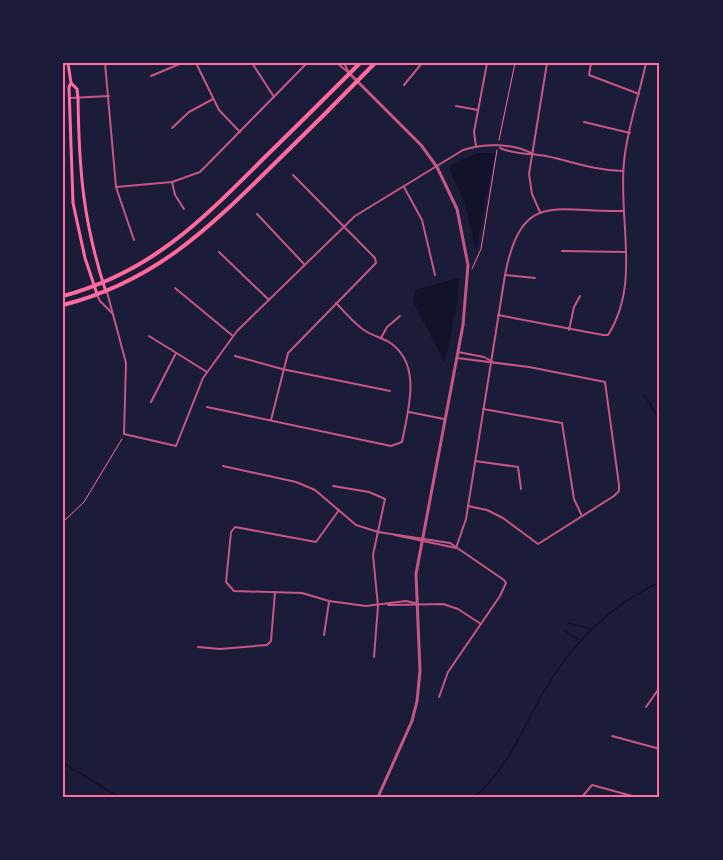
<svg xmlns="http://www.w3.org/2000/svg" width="723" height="860" font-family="'Work Sans',sans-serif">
<rect width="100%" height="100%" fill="#1b1b3a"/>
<g fill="#12122b">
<polygon points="478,153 495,153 476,250 465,204 450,171 451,165"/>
<polygon points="459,278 457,303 445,363 413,302 415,290"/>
</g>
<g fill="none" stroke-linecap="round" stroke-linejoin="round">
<g stroke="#12122b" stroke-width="1.5">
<polyline points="644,394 660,421"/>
<polyline points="568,623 591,629"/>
<polyline points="564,630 579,640"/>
<polyline points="63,763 119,797"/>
<path d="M474 797C505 772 521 733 540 698 568 648 608 606 660 582"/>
</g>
<g stroke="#ff6b9d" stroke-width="1">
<polyline points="499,140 515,63"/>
<polyline points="472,269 481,249 497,150"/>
<polyline points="63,522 84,502 122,439"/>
</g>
<g stroke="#c65784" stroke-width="2">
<polyline points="105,63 116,187 134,240"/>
<polyline points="196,63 219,110 240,132"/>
<polyline points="252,63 274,97"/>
<polyline points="337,63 349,73"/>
<polyline points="344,63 349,73"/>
<polyline points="591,63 589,75 639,94"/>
<polyline points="151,76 182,63"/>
<polyline points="404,85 422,63"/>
<polyline points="70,98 109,96"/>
<polyline points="456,106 478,110"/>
<polyline points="584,122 630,133"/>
<polyline points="172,128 189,112 213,99"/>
<polyline points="476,146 474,132 487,63"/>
<path d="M500 148C515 155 530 153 546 156 575 162 592 170 623 171"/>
<polyline points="172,182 175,195 184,209"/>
<polyline points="116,187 172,182 200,172 307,63"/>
<polyline points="404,187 422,220 435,275"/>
<polyline points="540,212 532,194 529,174 547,63"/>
<polyline points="257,214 304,264"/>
<polyline points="562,251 625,252"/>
<polyline points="219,252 269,300"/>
<polyline points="505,275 535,278"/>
<polyline points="175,288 233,336"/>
<path d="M107 292 126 363 124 434 176 446 203 378 237 331 355 216 463 150C484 143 513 143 533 154"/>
<polyline points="97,295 100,301 112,313"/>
<path d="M498 315 603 335H608C641 283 618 220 624 162 627 129 639 96 646 63"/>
<polyline points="569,330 574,307 580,296"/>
<polyline points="149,336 207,372"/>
<polyline points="381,338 387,327 400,316"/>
<polyline points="458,352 484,357 493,362"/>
<polyline points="235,356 282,369 390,391"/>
<polyline points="457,358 529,367 605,382 619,485 619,491 614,496 538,544 503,518 487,510 468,506"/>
<polyline points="151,402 176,353"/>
<path d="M207 407 391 446 402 442C408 410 423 364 389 342 382 338 374 336 367 332 356 326 346 313 336 303"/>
<polyline points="483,409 562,423 574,499 582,516"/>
<polyline points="409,412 444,419"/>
<polyline points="271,420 288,353 376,263 375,258 293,175"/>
<polyline points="475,461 518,467 521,489"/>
<polyline points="223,466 296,482 315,490 356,525 378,532 450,543 504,580 506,583 500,596 448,672 439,697"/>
<polyline points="333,486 369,492 385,499 373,555 378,606 374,657"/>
<polyline points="339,510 316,542 235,527 231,532 226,582 234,591 302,593 329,601 366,606 406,601 415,603"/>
<polyline points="395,535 456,548"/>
<path d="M456 548 466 519 505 275C522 188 556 213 624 211"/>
<polyline points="388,605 443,604 458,609 481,624"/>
<polyline points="324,635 329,602"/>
<polyline points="198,647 220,649 267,645 271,641 275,592"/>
<polyline points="646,707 660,687"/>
<polyline points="612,736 660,749"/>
<polyline points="582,797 592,785 636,797"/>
</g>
<polyline stroke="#c65784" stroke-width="3" points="349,73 421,145 437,167 457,209 468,265 463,325 416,574 420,671 417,701 412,721 378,797"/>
<g stroke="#ff6b9d" stroke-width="3">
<polyline points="68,63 71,83 69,87 73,203 85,258 97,294"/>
<path d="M71 83 77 89 78 98C79 170 83 222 106 292"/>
</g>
<g stroke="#ff6b9d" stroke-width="4">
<path d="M63 296C152 272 202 220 265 157 297 126 328 95 360 63"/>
<path d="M63 305C154 282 208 229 272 166 307 132 341 98 375 63"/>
</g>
</g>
<rect width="723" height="860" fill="none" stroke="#1b1b3a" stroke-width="129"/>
<rect x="64" y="64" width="594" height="732" fill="none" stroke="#ff6b9d" stroke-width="2"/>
</svg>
